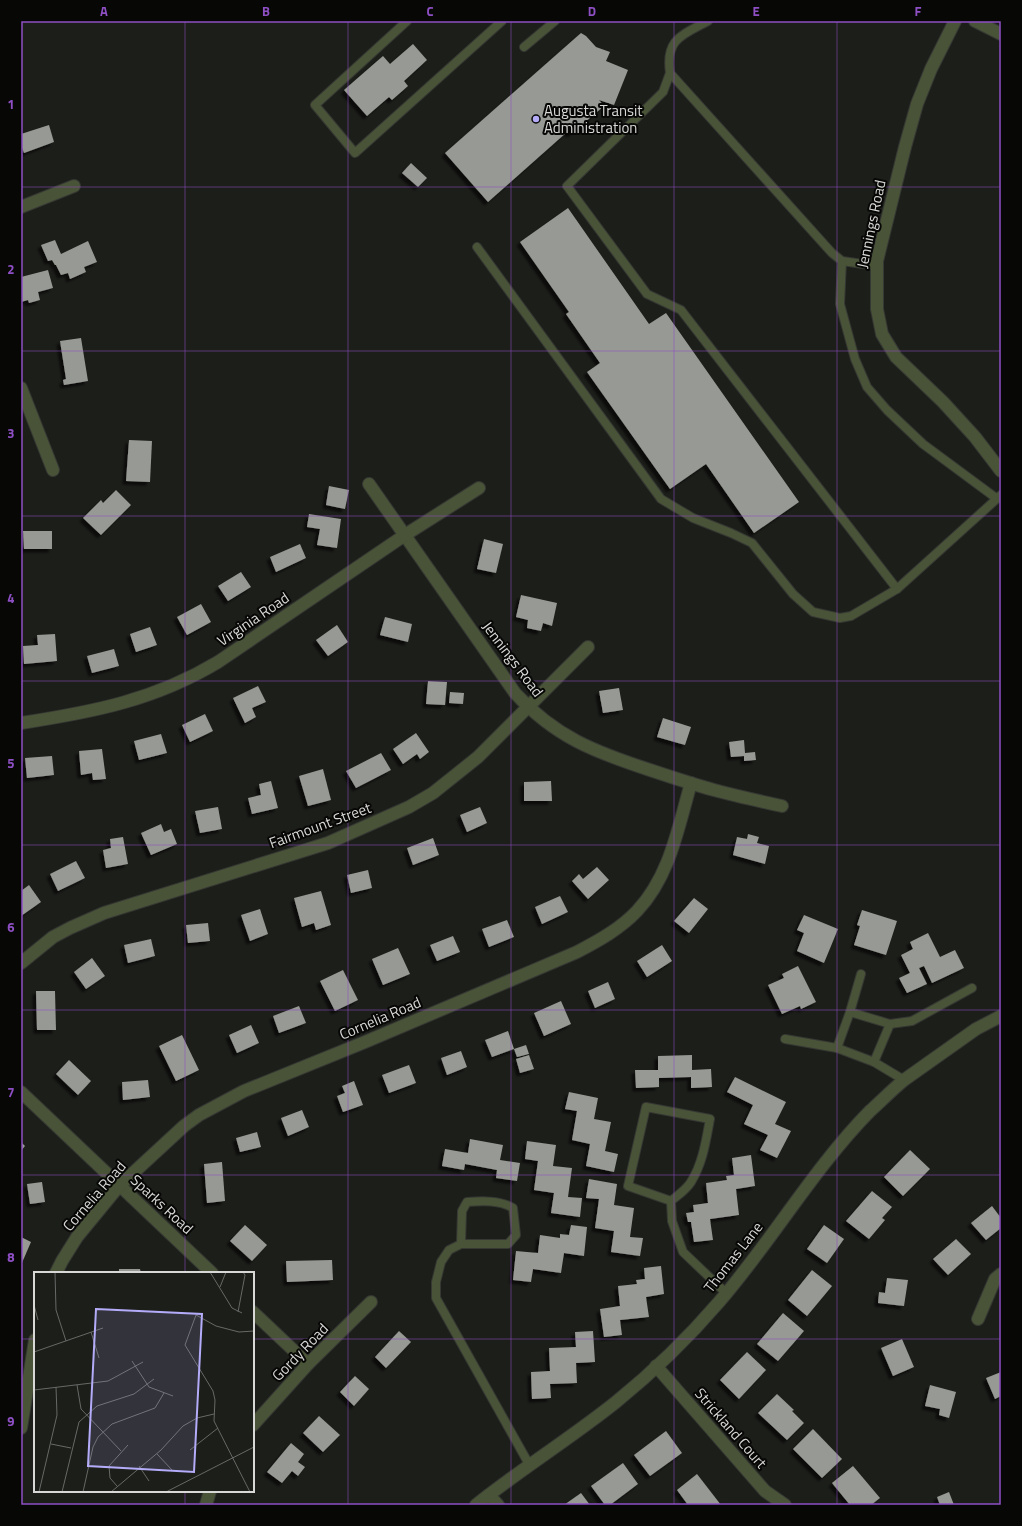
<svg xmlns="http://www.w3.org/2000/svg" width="1022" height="1526" font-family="'Titillium Web',sans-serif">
<defs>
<filter id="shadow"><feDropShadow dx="-3.5" dy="3.5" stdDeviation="1" flood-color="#0009"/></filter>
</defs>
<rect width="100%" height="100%" fill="#1c1e1a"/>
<g fill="#979994" filter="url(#shadow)">
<polygon points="581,33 586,36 596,47 610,52 606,61 628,70 614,105 599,100 604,106 571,134 567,132 488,202 445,153"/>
<polygon points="413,44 427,60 404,81 408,86 392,100 389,97 367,116 344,90 383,56 390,64"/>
<polygon points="49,125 54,142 24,153 21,145 21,134"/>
<polygon points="411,163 427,178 418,187 402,173"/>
<polygon points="568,208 649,324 666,313 799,502 754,533 706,464 670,489 587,372 600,363 566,314 569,312 520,242"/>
<polygon points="55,240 61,254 88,241 97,262 84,267 86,272 70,279 68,273 61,275 56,265 55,265 52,260 48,261 41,245"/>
<polygon points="48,270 53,288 38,292 40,300 29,303 28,300 21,302 21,277"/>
<polygon points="81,338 88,381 64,385 63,380 66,379 60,341"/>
<polygon points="129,440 152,441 150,482 126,481"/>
<polygon points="329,486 349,490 345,509 326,505"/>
<polygon points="116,490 131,505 101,535 83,518 101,500 103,503"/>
<polygon points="309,514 341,519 337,548 317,545 320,529 307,527"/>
<polygon points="23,531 52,531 52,549 24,549"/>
<polygon points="484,539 503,544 496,573 477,569"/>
<polygon points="300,544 306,558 276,572 270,557"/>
<polygon points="241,572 251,587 228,601 218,586"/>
<polygon points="521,595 557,603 552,626 543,623 541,631 527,628 528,620 516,617"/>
<polygon points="201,604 211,622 187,635 177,617"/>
<polygon points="385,617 412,624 408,642 380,635"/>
<polygon points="337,625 348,642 328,656 316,640"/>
<polygon points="150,627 157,645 136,652 130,634"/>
<polygon points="55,634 57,661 24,664 23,646 38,645 37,635"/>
<polygon points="114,649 119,666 92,673 87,656"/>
<polygon points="428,681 447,682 445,705 426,704"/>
<polygon points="258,686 266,702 252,708 256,717 245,723 233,698"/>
<polygon points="619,688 623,710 603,713 599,691"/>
<polygon points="450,692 464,693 463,704 449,703"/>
<polygon points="205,714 213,731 190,742 182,725"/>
<polygon points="663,718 691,727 685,745 657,737"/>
<polygon points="416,733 429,752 420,759 417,754 403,764 393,749"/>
<polygon points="161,734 167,753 139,760 134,741"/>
<polygon points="744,740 745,753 755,752 756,760 744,761 744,756 731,757 729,742"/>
<polygon points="102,749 106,779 93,780 92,773 81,775 79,751"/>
<polygon points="381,753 391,770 356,788 346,771"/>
<polygon points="52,756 54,775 27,778 25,758"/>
<polygon points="323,769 331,800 308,806 299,776"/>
<polygon points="271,781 278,808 252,814 248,798 261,795 259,784"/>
<polygon points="551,781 552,801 524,801 524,782"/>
<polygon points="218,807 222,829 200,833 195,811"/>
<polygon points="480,807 487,823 467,832 460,815"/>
<polygon points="161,824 164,832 171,829 177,844 151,855 141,833"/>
<polygon points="748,834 759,837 757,843 769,846 765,864 733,855 737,837 747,839"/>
<polygon points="123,837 128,864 106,868 103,850 111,848 110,839"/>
<polygon points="433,838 439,855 413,865 407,848"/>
<polygon points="76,861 85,878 58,891 50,874"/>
<polygon points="597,867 609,880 588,899 572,881 579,874 583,879"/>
<polygon points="368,870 372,888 351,893 347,875"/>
<polygon points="29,885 41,902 21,916 21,891"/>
<polygon points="321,891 331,925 316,930 314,923 302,927 294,898"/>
<polygon points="560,896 568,912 542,924 535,907"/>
<polygon points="694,898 708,909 689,933 674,921"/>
<polygon points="260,909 268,934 250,941 241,915"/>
<polygon points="862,910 897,921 886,955 854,945 860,926 857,925"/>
<polygon points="804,915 838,929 824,963 797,951 804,933 797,930"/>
<polygon points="507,920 514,937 489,947 482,929"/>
<polygon points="208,923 210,941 188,943 186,925"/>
<polygon points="928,933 940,957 955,950 964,968 932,983 924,966 919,968 927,984 907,993 899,978 910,973 901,955 913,949 910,942"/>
<polygon points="453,936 460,952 437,961 430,945"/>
<polygon points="151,939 155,956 128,963 124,945"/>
<polygon points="662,945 672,961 647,977 637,961"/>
<polygon points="398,948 410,974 383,985 372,959"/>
<polygon points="92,958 105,976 86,989 74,972"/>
<polygon points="798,966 816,1002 801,1009 800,1006 782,1014 768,985 784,978 782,974"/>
<polygon points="343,970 358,1000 335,1011 320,981"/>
<polygon points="608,982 615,999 595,1008 588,991"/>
<polygon points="36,991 55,991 56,1030 37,1030"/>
<polygon points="561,1001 571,1024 544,1036 534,1013"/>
<polygon points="299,1006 306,1023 279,1033 273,1016"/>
<polygon points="251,1025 259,1043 237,1053 229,1035"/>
<polygon points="508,1031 514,1049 492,1057 485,1040"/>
<polygon points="182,1035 199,1070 176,1081 159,1046"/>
<polygon points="526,1045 529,1054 517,1057 514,1049"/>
<polygon points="461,1051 467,1067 447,1075 441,1058"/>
<polygon points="529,1055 534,1069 520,1073 516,1059"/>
<polygon points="692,1055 692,1070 711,1069 712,1087 691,1088 691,1077 659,1078 659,1087 636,1088 635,1070 658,1070 658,1056"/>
<polygon points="69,1060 91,1081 78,1095 56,1074"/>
<polygon points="409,1065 416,1083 389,1093 382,1075"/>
<polygon points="735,1077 786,1102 775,1124 791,1131 777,1158 760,1150 768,1135 744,1124 753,1105 727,1092"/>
<polygon points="148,1080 150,1097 123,1100 122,1082"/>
<polygon points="354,1081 363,1105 343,1112 337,1096 345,1093 342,1086"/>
<polygon points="569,1092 598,1098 594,1119 611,1122 605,1151 618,1154 614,1172 586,1166 590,1144 572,1140 577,1111 565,1109"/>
<polygon points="302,1110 309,1127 288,1136 281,1118"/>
<polygon points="257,1132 261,1147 240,1152 236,1138"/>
<polygon points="470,1139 503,1145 500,1160 520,1163 517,1181 496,1178 497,1170 465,1164 464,1170 442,1166 445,1149 468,1153"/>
<polygon points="527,1141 556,1145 553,1166 572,1168 568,1197 582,1198 580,1217 551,1213 554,1193 534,1190 538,1161 525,1159"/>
<polygon points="21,1142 25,1146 21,1151"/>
<polygon points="910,1150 930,1169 903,1196 884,1177"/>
<polygon points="751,1155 755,1186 736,1189 739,1215 710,1219 713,1240 694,1242 691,1222 688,1222 686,1213 694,1212 693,1205 708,1203 706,1183 727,1180 726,1176 734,1175 732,1158"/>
<polygon points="222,1162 225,1201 207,1203 204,1164"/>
<polygon points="589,1179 617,1184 614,1205 634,1208 630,1237 643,1238 640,1256 611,1252 614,1231 595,1228 599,1199 586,1198"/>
<polygon points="42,1182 45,1202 30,1204 27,1184"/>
<polygon points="872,1191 892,1207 882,1218 885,1220 869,1239 846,1221"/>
<polygon points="992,1206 1001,1218 1001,1228 986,1240 971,1223"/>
<polygon points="245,1225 267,1245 252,1261 230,1241"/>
<polygon points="571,1225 587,1227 584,1256 564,1253 561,1273 533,1269 531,1282 513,1280 516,1251 538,1253 540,1235 560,1238 560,1234 569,1235"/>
<polygon points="824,1225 844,1239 827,1263 807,1249"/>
<polygon points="21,1237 31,1242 21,1265"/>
<polygon points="956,1239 971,1254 948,1275 933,1259"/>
<polygon points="332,1260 333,1280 287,1282 286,1261"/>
<polygon points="661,1266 664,1294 646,1297 649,1317 620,1320 622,1335 604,1337 600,1309 620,1306 618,1286 637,1284 636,1280 645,1279 644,1268"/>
<polygon points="119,1269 140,1269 141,1273 119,1273"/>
<polygon points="812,1270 832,1286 807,1316 788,1300"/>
<polygon points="887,1278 908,1280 904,1306 878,1303 879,1292 885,1293"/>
<polygon points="783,1313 804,1331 778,1361 757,1344"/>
<polygon points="399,1331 411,1342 386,1368 375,1357"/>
<polygon points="593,1331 595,1362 576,1363 577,1383 550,1384 551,1398 532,1399 531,1372 550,1371 549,1348 576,1347 575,1332"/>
<polygon points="902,1339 914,1367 893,1376 881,1348"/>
<polygon points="747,1352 766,1370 739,1399 720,1380"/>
<polygon points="1001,1372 1001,1396 995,1399 986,1378"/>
<polygon points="355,1376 369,1389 354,1406 340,1392"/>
<polygon points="930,1385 956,1392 949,1418 939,1415 940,1409 925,1406"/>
<polygon points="777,1394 794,1410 792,1411 804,1423 787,1440 758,1413"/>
<polygon points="319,1416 340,1435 323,1452 303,1433"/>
<polygon points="813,1429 842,1459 822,1478 793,1449"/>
<polygon points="666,1431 682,1453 650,1476 634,1455"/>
<polygon points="291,1443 304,1454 298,1462 305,1467 298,1476 292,1471 282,1483 267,1472"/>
<polygon points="623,1463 638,1484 610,1505 605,1505 591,1486"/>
<polygon points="853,1466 880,1498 871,1505 850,1505 832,1483"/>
<polygon points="697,1474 721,1505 688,1505 677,1490"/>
<polygon points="949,1492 954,1505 940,1505 937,1497"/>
<polygon points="581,1493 590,1505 564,1505"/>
</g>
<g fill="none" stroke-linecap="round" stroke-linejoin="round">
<g stroke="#363834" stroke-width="10">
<g id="lane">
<polyline points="407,21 315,105 355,153 502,21"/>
<path d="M708 21C682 35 665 39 670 73L832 253 842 261 877 266"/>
<polyline points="524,47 555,21"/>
<polyline points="670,73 663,92 567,186 647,294 681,310 897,589 1001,495"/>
<polyline points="477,247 661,499 693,518 731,533 752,543 793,594 813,612 840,618 851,616 897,589"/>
<polyline points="842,261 840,304 855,359 867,387 887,410 923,444 996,498"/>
<polyline points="850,1012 890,1024 912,1021 972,988"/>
<polyline points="785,1039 837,1048 874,1062 904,1080"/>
<polyline points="837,1048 850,1012 861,974"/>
<polyline points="874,1062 890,1024"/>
<path d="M671 1201 628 1186 646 1107 710 1119C706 1140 703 1163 691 1182 686 1190 678 1195 671 1201L672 1221 683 1252 726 1293"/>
<path d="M461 1244 462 1211 467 1202C482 1201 500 1200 513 1208L516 1235 508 1244H461L449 1250 441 1262 436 1282V1298L530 1466"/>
</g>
</g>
<g stroke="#363834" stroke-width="14">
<g id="street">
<polyline points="955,21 931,69 917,104 905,147 877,261 877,309 882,334 896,357 943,402 975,437 1001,471"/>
<polyline points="975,21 1001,34"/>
<polyline points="21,207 74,186"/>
<polyline points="21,388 53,470"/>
<path d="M369 484 515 693C555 737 595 752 650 770 671 777 692 784 714 790 736 796 759 801 782 806"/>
<path d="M21 723C93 712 155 700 218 662L405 535 479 488"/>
<polyline points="21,963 53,937 70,928 104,913 328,843 409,807 433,793 478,757 588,647"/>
<polyline points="21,1092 212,1273"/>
<path d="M56 1273 62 1261 77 1237 119 1186 184 1126 199 1115 244 1091 365 1042 577 952C598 941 620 929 637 911 670 876 678 828 691 783"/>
<polyline points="253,1312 308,1364"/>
<polyline points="978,1319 995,1279 1001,1274"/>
<polyline points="656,1366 765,1491 785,1505"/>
<polyline points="253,1425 308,1364 371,1302"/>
<polyline points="21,1428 35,1340"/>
<polyline points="489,1495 498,1505"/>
<polyline points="206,1505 210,1491"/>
<path d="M476 1505C521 1469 571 1438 616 1402 653 1372 688 1338 719 1302 772 1241 813 1169 870 1111 881 1101 892 1090 904 1080L976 1029 1001 1016"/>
</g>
</g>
<use href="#lane" stroke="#495337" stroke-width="8"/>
<use href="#street" stroke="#495337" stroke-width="12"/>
</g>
<path fill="none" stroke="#8e4fc4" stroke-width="1" stroke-opacity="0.55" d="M185 21V1273M348 21V1505M511 21V1505M674 21V1505M837 21V1505M21 187H1001M21 351H1001M21 516H1001M21 681H1001M21 845H1001M21 1010H1001M21 1175H1001M21 1339H35M253 1339H1001M185 1491V1505"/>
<circle fill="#b4acf9" stroke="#070806" stroke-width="1.5" cx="536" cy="119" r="4"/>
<g text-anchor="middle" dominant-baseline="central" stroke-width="4" stroke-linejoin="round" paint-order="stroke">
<g font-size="15" fill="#d8d9d7" stroke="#070806" text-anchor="start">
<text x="544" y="110">Augusta Transit<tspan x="544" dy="17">Administration</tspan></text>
</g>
<g font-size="15" fill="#d8d9d7" stroke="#070806">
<text transform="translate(871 224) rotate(-78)">Jennings Road</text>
<text transform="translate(253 619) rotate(-34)">Virginia Road</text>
<text transform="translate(513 659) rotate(53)">Jennings Road</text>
<text transform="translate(320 825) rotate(-20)">Fairmount Street</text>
<text transform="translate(380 1018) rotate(-23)">Cornelia Road</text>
<text transform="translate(94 1196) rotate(-49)">Cornelia Road</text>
<text transform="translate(162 1204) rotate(43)">Sparks Road</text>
<text transform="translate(733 1257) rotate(-52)">Thomas Lane</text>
<text transform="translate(300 1352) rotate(-46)">Gordy Road</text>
<text transform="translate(731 1428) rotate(49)">Strickland Court</text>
</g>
</g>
<g transform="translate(34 1272)">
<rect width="220" height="220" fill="#1c1e1a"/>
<path fill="none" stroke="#676966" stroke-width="1" d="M21 0 22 38 32 69M176 0 198 36 208 41M186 15 192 0M0 33 4 48M204 40 211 3 209 0M57 60 65 86M0 80 69 56M98 89 115 115 139 124M43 113 47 137 87 179M0 118 74 109 109 90M17 172 37 176M156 178 184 156M123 182 138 198M105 194 115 209M83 214 76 206 75 194 94 173M5 220 23 143 22 115M28 220 45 150 63 134 100 122 120 107M49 220 59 175 64 165 78 152 121 136 130 121M77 220 127 178 149 154 163 146 180 142M132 220 220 175M216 220 180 149 181 128 179 119 151 73 162 43 182 54 205 60 220 59"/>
<path fill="#b4acf9" fill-opacity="0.15" stroke="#b4acf9" stroke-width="2" d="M62 37 168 42 160 200 54 194Z"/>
<rect width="220" height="220" fill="none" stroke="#d8d9d7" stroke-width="2"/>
</g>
<rect width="1022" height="1526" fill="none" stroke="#070806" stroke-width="44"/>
<rect x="22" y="22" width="978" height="1482" fill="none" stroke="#8e4fc4" stroke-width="1.5"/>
<g font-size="13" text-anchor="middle" font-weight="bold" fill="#8e4fc4">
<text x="104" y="16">A</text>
<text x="266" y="16">B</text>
<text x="430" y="16">C</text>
<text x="592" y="16">D</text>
<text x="756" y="16">E</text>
<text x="918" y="16">F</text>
<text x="11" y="109">1</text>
<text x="11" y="274">2</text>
<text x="11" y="438">3</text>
<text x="11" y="603">4</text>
<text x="11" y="768">5</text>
<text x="11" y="932">6</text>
<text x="11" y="1097">7</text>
<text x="11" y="1262">8</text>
<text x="11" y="1426">9</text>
</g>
</svg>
